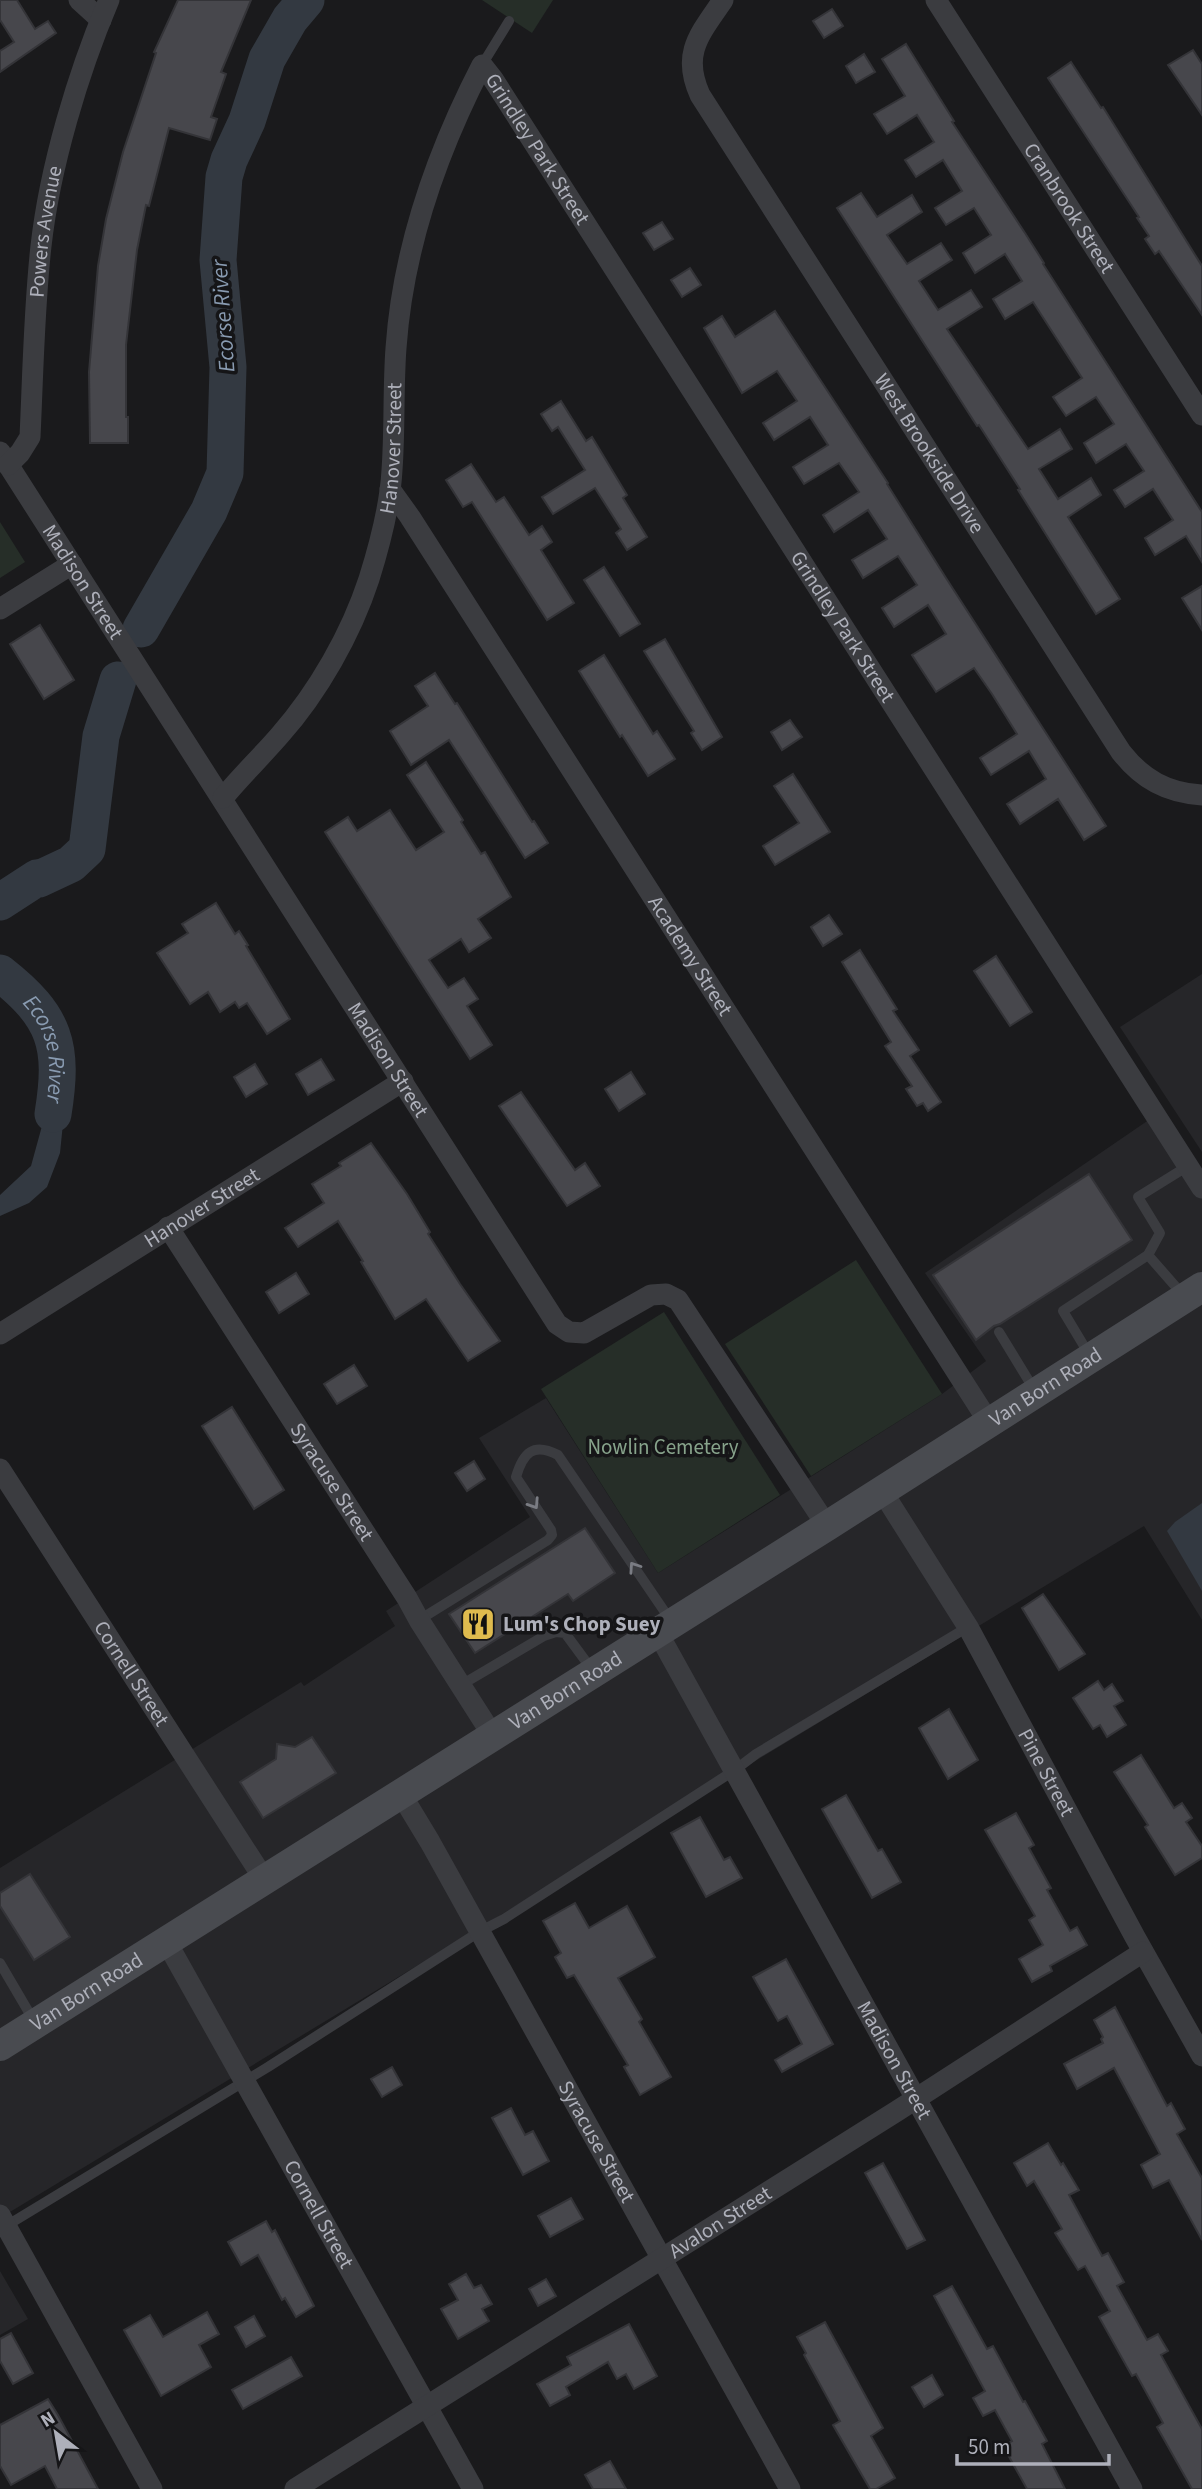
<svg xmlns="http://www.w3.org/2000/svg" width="1202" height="2489" font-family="'Source Sans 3',sans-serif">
<rect width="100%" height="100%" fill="#1a1a1c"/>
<g fill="#262629">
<polygon points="1202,974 1202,1152 1120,1027"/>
<polygon points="1156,1115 1202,1193 1202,1620 1144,1526 0,2218 0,1868 301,1682 304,1686 395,1626 386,1611 530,1517 479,1438 546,1398 658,1573 942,1394 986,1361 925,1273"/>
<polygon points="0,2271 28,2319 0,2335"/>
</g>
<g fill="#262e28">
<polygon points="482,0 553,0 532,33"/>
<polygon points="0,522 25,562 0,578"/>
<polygon points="856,1260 942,1394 811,1476 725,1344"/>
<polygon points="664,1312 780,1495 658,1573 541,1389"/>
</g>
<g fill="#333941">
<polygon points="69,1064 60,1153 47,1187 29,1203 0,1216 0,1195 31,1166 48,1104 53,1065"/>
<polygon points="1202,1503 1202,1591 1167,1531 1175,1522"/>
</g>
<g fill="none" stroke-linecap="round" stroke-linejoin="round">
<g stroke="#333941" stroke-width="37">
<polyline points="141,629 209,511 225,473 228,367 218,260 224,177 229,160 247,121 267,59 290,19 306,0"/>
<polyline points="0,902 37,878 39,879 71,864 87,849 101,736 118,680"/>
<path id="s1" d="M0 973C56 1017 64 1046 53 1114"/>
</g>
</g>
<g fill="#47474c" stroke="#343438" stroke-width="2">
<polygon points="0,0 17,0 35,29 48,21 56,33 0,72 0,51 14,42 0,20"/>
<polygon points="178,0 251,0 221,72 226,74 211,117 217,119 210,140 169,128 149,206 146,205 137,250 126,345 126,417 128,417 128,443 90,443 89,372 98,266 106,219 123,152 156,53 154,52"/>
<polygon points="832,9 843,26 824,38 813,21"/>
<polygon points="906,44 954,121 952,122 1025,233 1044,263 1043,264 1202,512 1202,562 1186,536 1155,555 1145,538 1173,520 1153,489 1125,507 1114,490 1144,471 1126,444 1096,463 1084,443 1114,424 1096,397 1066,416 1053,397 1082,378 1033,302 1005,319 993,299 1022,281 1005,254 975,273 963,253 991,235 974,208 946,225 935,208 962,191 943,160 916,177 905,160 934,142 917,115 887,134 874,114 905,96 882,59"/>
<polygon points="1193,50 1202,64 1202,115 1168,65"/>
<polygon points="864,54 875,72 856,83 846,66"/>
<polygon points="1071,62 1101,108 1103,107 1202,266 1202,315 1159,251 1155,254 1145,239 1149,236 1137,218 1139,217 1048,78"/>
<polygon points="861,193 877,217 912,195 922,212 887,235 907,264 941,243 952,260 919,281 938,310 971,290 982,307 947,329 1028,449 1060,429 1072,449 1039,469 1058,499 1091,478 1101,495 1068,517 1120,599 1096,614 1018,490 1020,489 979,425 977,426 837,208"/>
<polygon points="662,222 673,239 654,250 643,233"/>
<polygon points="690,268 701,285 682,297 671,280"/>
<polygon points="775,311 888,483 887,484 946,578 1106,826 1084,840 1058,799 1020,824 1007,804 1046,779 1029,751 991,775 980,758 1017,734 992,694 974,668 936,692 912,655 946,634 928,605 894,627 882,608 917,585 898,556 863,578 852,560 887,539 868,510 834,532 823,515 859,492 839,463 804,484 793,467 828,445 810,417 774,440 763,423 797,401 777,371 742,393 704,328 722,316 735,337"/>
<polygon points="561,401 586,441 592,437 627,495 623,498 647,537 627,550 616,533 621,529 595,488 553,514 542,497 585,470 558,427 552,431 541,414"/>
<polygon points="471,464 496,502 504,497 529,535 542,526 552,542 541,550 574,603 547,620 472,502 463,507 446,480"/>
<polygon points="604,567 640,624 620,636 584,580"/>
<polygon points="1202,586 1202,630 1182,598"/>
<polygon points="40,625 74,680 44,699 10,644"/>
<polygon points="665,639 722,737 702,750 691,733 694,731 644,651"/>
<polygon points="604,655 653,734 657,731 675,759 648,776 622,735 620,737 579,671"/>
<polygon points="435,673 455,704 457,703 532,822 534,821 548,843 525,858 449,740 411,765 390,731 428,706 415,686"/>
<polygon points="790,720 802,737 782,750 771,732"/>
<polygon points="426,762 463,820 461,822 481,854 485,852 511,897 478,919 491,938 469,952 461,939 429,960 448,988 464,978 478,999 467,1006 492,1045 470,1059 325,832 348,817 357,831 390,810 416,850 444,832 407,775"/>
<polygon points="793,774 830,832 775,865 763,846 799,823 774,786"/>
<polygon points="216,903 235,934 239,931 248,945 246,946 290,1019 267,1034 247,1003 239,1008 235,1002 220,1012 208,992 190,1004 157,953 188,933 182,924"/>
<polygon points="829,915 842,934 823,946 811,927"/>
<polygon points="860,950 897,1009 893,1011 919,1050 910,1056 941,1102 928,1111 923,1103 917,1106 906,1089 912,1086 885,1046 891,1042 842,962"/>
<polygon points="996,956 1032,1012 1010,1026 974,971"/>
<polygon points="321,1059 334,1080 308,1095 296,1074"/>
<polygon points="255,1064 267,1084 246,1097 234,1077"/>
<polygon points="631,1072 645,1094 619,1111 605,1089"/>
<polygon points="521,1092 575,1170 585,1163 600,1186 567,1206 499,1106"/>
<polygon points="371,1143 407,1194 430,1232 428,1234 460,1284 500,1341 468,1361 426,1299 395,1319 361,1262 363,1261 338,1221 298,1247 285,1228 324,1203 312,1184 341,1166 339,1163"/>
<polygon points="1089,1174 1132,1240 1000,1324 994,1326 976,1340 933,1275"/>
<polygon points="296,1273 309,1294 279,1313 266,1292"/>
<polygon points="354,1365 367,1386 337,1404 324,1384"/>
<polygon points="232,1407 284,1490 254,1509 202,1426"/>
<polygon points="474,1461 485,1479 467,1491 455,1473"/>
<polygon points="585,1528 615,1573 573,1601 568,1594 475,1653 449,1614"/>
<polygon points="1043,1594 1085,1654 1059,1670 1022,1608"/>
<polygon points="1098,1681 1104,1690 1112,1684 1123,1701 1114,1706 1126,1725 1107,1737 1100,1725 1093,1729 1073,1698"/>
<polygon points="949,1709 978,1760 948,1779 919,1728"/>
<polygon points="312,1737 336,1773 263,1818 240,1782 276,1759 277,1744 295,1747"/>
<polygon points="1141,1755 1174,1808 1182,1803 1192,1818 1186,1822 1202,1846 1202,1858 1175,1875 1145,1827 1148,1825 1114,1772"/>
<polygon points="846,1795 878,1851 882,1849 901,1882 872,1898 822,1809"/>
<polygon points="1016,1813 1034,1845 1029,1848 1051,1888 1047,1890 1070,1931 1077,1927 1087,1945 1050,1966 1052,1971 1032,1982 1019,1959 1043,1945 1029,1920 1035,1916 985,1830"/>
<polygon points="700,1817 724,1860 730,1857 742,1878 706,1897 671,1833"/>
<polygon points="30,1874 70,1937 34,1960 0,1906 0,1893"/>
<polygon points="575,1903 589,1928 627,1906 655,1957 618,1978 642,2019 639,2022 671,2077 640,2095 624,2067 628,2065 574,1975 567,1978 555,1957 561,1953 543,1921"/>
<polygon points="786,1959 833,2044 782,2072 775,2060 802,2044 787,2016 778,2021 753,1977"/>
<polygon points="1115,2007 1167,2106 1171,2103 1185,2129 1177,2134 1202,2178 1202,2240 1169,2180 1153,2188 1141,2165 1160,2154 1114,2068 1077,2089 1064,2064 1103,2043 1101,2039 1103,2037 1094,2020"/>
<polygon points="392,2067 402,2085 382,2097 371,2079"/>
<polygon points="511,2108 525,2135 533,2131 549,2161 523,2175 492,2118"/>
<polygon points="1048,2143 1061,2165 1063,2163 1079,2190 1069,2195 1102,2256 1108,2253 1124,2282 1117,2286 1147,2340 1158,2334 1168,2351 1161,2355 1202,2429 1202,2489 1192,2489 1157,2427 1163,2423 1136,2374 1132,2376 1099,2317 1110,2311 1085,2266 1078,2270 1055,2233 1062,2229 1034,2181 1027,2186 1014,2163"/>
<polygon points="883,2163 925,2240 907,2249 865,2173"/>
<polygon points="571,2198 583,2219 550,2237 538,2216"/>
<polygon points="266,2221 272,2232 275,2230 314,2306 296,2317 285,2298 282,2300 258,2255 241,2265 228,2242"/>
<polygon points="466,2274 474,2288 481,2285 492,2304 482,2309 489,2321 458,2339 441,2309 458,2300 449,2284"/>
<polygon points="546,2279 556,2296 538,2306 529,2289"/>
<polygon points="952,2286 987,2349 993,2346 1023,2402 1025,2401 1047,2441 1042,2444 1065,2489 1027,2489 1003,2446 1012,2441 995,2410 983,2416 973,2398 985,2391 934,2296"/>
<polygon points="207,2312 219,2334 199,2345 211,2367 161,2396 124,2330 150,2315 163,2337"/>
<polygon points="254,2316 265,2336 246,2347 235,2327"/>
<polygon points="825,2322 883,2428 871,2436 895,2478 876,2489 870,2489 833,2425 840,2421 804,2355 806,2353 797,2337"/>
<polygon points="629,2324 657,2376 634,2389 626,2374 617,2379 608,2362 566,2387 570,2395 550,2406 537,2384 571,2365 567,2357"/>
<polygon points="11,2333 33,2373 13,2384 0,2361 0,2339"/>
<polygon points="291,2357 302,2376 243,2409 232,2390"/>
<polygon points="932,2375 943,2395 924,2407 912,2387"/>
<polygon points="48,2399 58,2415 98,2489 57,2489 45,2466 11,2485 0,2466 0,2425"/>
<polygon points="610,2461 626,2489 593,2489 585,2475"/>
</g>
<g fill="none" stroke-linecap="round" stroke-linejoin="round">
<g stroke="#3b3c40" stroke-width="10">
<polyline points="482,65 509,21"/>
<polyline points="1148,1255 1160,1233 1138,1197 1188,1166"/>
<polyline points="999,1332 1035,1391"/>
<polyline points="1090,1356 1063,1311 1148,1255 1183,1295"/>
<path d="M419 1620 548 1540 552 1535 551 1530 516 1477C523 1453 533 1442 558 1455L671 1621"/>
<polyline points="461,1685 544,1636 556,1632 565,1633 593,1671"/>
<polyline points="0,1963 34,2021"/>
<polyline points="6,2226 268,2067 479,1932 504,1919 735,1770 756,1754 968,1627"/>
</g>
<g stroke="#3b3c40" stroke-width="21">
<polyline points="79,0 101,20"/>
<path id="s2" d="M723 0C700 34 681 53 700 95L1121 752C1142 779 1167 793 1202 795"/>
<path id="s3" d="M936 0 1202 415"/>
<path id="s4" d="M0 452 557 1324 569 1332 584 1333 651 1295 666 1294 678 1300 827 1526"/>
<path id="s5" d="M8 465 20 453 30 437C33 373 34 309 41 246 50 166 78 73 109 0"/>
<path id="s6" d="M390 489 410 517 990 1424"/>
<polyline points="0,609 72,564"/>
<path id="s7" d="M223 798C241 776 261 757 280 735 318 692 351 634 369 579 380 544 390 507 392 470 395 429 393 388 396 348 403 247 436 154 482 65L493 79 1202 1188"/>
<path id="s8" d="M168 1227 407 1598 419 1620 493 1736"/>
<path id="s9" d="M0 1334 403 1081"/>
<path id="s10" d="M0 1469 264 1879"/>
<path id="s11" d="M882 1491 968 1627 1135 1937 1202 2056"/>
<path id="s12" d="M658 1633 1132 2489"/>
<path id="s13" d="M401 1794 430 1842 790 2489"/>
<path id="s14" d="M166 1941 473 2489"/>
<polyline points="0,2215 152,2489"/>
<path id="s15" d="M295 2489 897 2111 1143 1952"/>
</g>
<path stroke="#494b50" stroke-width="30" id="s16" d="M0 2046 827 1526 1202 1287"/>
</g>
<defs><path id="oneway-chevron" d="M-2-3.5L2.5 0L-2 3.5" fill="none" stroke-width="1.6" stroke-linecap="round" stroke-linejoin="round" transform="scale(1.75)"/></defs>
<g stroke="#7a7c83">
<use href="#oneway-chevron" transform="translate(534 1504) rotate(57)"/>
<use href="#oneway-chevron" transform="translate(634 1567) rotate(-124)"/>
</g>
<defs>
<g id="restaurant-square" transform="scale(1.75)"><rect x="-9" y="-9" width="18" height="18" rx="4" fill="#dfbb4e" stroke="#151517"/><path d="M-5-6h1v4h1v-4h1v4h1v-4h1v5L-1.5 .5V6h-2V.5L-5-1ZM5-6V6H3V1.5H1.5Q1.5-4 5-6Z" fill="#111"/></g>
</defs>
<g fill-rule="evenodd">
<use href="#restaurant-square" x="478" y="1624"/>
</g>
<g text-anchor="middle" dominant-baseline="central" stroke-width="7" stroke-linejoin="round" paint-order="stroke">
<g font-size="21" fill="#aeb0ba" stroke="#151517">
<text stroke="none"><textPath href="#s7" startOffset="898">Grindley Park Street</textPath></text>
<text stroke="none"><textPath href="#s3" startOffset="247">Cranbrook Street</textPath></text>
<text stroke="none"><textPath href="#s5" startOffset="242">Powers Avenue</textPath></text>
<text stroke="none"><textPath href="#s7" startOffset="399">Hanover Street</textPath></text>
<text stroke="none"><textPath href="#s2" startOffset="530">West Brookside Drive</textPath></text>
<text stroke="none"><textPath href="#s4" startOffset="154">Madison Street</textPath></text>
<text stroke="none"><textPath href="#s7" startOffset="1465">Grindley Park Street</textPath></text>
<text stroke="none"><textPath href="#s6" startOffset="555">Academy Street</textPath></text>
<text stroke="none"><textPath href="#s4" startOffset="721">Madison Street</textPath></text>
<text stroke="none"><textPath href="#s9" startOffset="238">Hanover Street</textPath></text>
<text stroke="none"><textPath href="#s16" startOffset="1236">Van Born Road</textPath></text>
<text stroke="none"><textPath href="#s8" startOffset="303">Syracuse Street</textPath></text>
<text stroke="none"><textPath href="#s10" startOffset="243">Cornell Street</textPath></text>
<text stroke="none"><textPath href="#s16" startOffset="668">Van Born Road</textPath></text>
<text stroke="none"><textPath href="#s11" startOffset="326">Pine Street</textPath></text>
<text stroke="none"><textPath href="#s16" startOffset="102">Van Born Road</textPath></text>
<text stroke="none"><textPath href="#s12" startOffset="488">Madison Street</textPath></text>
<text stroke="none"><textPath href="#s13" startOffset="399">Syracuse Street</textPath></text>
<text stroke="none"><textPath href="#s14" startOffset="313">Cornell Street</textPath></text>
<text stroke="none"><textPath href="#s15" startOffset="502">Avalon Street</textPath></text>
</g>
<g font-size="21" fill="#87a38b" stroke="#151517">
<text x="663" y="1447">Nowlin Cemetery</text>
</g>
<g font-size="21" font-weight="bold" fill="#aeb0ba" stroke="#151517" text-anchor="start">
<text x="503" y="1624">Lum's Chop Suey</text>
</g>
<g font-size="23" font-style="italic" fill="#899bb1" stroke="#151517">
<text transform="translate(223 316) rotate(-94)">Ecorse River</text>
<text stroke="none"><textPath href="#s1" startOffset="94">Ecorse River</textPath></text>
</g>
</g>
<g transform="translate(56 2433) rotate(329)" stroke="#151517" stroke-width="5" paint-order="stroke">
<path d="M0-5L12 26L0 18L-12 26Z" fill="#aeb0ba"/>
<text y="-10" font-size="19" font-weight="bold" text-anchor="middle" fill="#aeb0ba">N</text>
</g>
<path d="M957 2454v10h152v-10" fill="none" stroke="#aeb0ba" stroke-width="3.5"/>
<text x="968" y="2454" font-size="21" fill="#aeb0ba" stroke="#151517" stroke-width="5" paint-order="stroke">50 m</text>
</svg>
